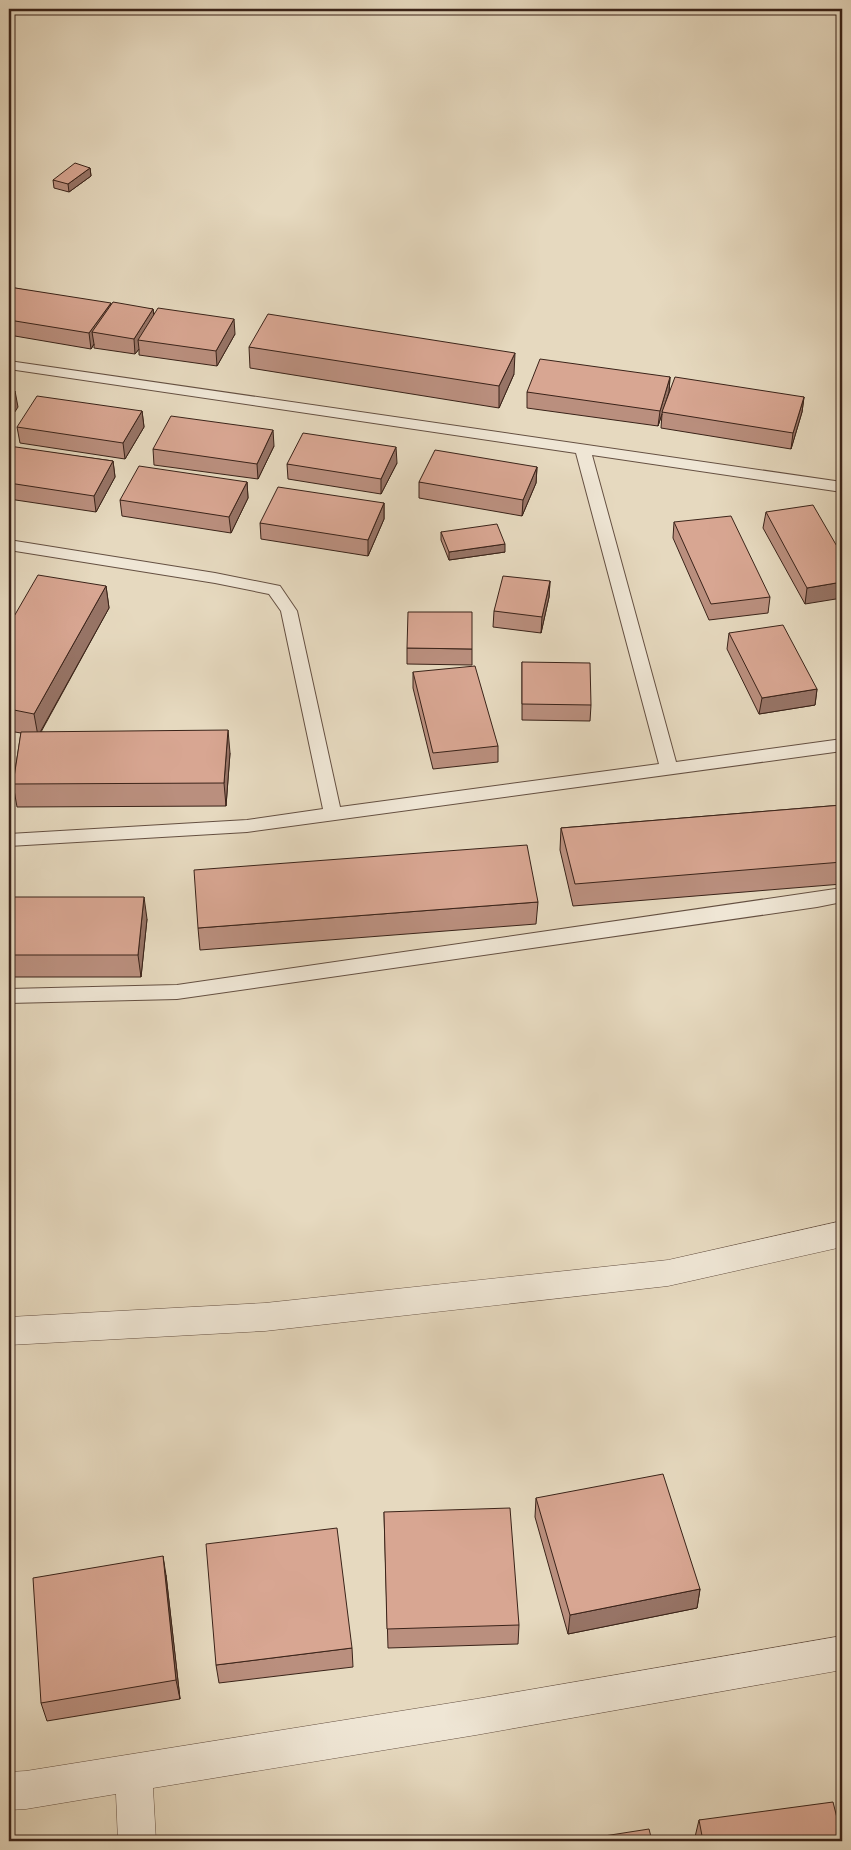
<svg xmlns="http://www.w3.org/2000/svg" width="851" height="1850" font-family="'IM FELL DW Pica',serif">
<rect width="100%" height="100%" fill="#e6d9bf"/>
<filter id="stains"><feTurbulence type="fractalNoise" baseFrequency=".004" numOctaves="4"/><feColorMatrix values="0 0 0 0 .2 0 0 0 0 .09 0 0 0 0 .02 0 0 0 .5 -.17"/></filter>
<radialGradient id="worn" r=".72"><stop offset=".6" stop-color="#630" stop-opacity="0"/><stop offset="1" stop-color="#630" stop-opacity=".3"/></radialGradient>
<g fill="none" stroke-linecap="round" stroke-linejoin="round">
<g stroke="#655042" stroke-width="2">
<g id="lane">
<polygon points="9,361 842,482 842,492 592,455 676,762 842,739 842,751 247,832 9,846 9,834 247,820 323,809 281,611 269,594 215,583 9,550 9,540 215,573 280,586 297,611 340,807 659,764 576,453 9,369"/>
<polygon points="842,888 842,902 817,907 177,999 9,1003 9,989 177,985"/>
</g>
</g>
<g stroke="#655042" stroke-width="1">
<g id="street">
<polygon points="842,1221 842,1247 668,1286 265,1331 9,1345 9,1317 265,1303 668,1260"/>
<polygon points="842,1636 842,1670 476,1735 153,1788 156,1841 118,1841 116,1794 26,1809 9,1810 9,1772 26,1771 476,1699"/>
</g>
</g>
<use href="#lane" fill="#efe6d5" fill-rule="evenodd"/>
<use href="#street" fill="#efe6d5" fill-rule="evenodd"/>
</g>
<g fill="#ba8f7e" stroke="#3a2319">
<polygon points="90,168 91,176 69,192 54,188 53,180"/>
<polygon points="9,287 111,306 153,309 154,314 235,334 217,366 139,355 139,349 135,354 94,348 94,344 91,349 9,335"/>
<polygon points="249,347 514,374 499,408 250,368"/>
<polygon points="670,377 669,392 665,405 804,397 802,412 791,449 661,428 662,414 658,426 527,408 527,392"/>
<polygon points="142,411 144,427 125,459 20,443 17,427"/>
<polygon points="274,446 258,479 154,465 153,449"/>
<polygon points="9,447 113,461 115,477 96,512 9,499"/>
<polygon points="397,463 381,494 288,479 287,464"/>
<polygon points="537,467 536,483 522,516 419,498 419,482"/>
<polygon points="247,482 248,498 231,533 122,516 120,500"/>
<polygon points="384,503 384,519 368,556 261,539 260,523"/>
<polygon points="766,512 842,555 805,604 763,528"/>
<polygon points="674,522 770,597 768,613 709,620 673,538"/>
<polygon points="441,532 505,552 449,560 441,540"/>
<polygon points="550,581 549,597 541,633 493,627 494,611"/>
<polygon points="106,586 109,608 41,732 230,753 226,806 17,807 13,784 21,733 9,731 9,625"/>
<polygon points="729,633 817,689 815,705 759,714 727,649"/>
<polygon points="407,648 472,649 472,665 407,664"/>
<polygon points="522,662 591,705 590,721 522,720"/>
<polygon points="413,672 498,746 498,762 433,769 413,688"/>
<polygon points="842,805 842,884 573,906 560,850 561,828"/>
<polygon points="9,897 147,919 141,977 9,977"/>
<polygon points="538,902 536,924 200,950 198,928"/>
<polygon points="536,1498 700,1589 697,1608 568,1634 535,1517"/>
<polygon points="384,1512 519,1625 518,1644 388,1648"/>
<polygon points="166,1575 180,1699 47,1721 41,1703"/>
<polygon points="352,1648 353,1667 219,1683 216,1665"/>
<polygon points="699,1820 842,1841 696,1841 695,1837"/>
</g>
<g fill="#977466" stroke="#3a2319">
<polygon points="90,168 91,176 69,192 68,184"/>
<polygon points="111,303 112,318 92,332 94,344 91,349 89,333"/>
<polygon points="153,309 155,324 138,340 139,349 135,354 134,339"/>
<polygon points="234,319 235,334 217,366 216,351"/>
<polygon points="515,353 514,374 499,408 499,386"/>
<polygon points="670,377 669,392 658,426 660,411"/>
<polygon points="15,391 18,407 9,421 9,401"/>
<polygon points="804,397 802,412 791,449 793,433"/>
<polygon points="142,411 144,427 125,459 123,443"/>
<polygon points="273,430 274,446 258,479 257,464"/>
<polygon points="396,447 397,463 381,494 381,479"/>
<polygon points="113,461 115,477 96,512 94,496"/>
<polygon points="537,467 536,483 522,516 523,500"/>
<polygon points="247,482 248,498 231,533 229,517"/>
<polygon points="384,503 384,519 368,556 368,540"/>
<polygon points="505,544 505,552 449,560 449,552"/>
<polygon points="550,581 549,597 541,633 542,617"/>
<polygon points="842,582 842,598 805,604 807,588"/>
<polygon points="106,586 109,608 38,736 34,714"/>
<polygon points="817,689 815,705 759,714 762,698"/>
<polygon points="228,730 230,753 226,806 224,783"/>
<polygon points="144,897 147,919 141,977 138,955"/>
<polygon points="163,1556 166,1575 180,1699 176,1680"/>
<polygon points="700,1589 697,1608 568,1634 570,1615"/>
</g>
<g fill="#d8a692" stroke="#3a2319">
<polygon points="75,163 90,168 68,184 53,180"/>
<polygon points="9,287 111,303 89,333 9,320"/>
<polygon points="113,302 153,309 134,339 92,332"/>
<polygon points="158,308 234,319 216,351 138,340"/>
<polygon points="268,314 515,353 499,386 249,347"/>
<polygon points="540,359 670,377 660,411 527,392"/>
<polygon points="675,377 804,397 793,433 662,412"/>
<polygon points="9,390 15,391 9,401"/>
<polygon points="37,396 142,411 123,443 17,427"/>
<polygon points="171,416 273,430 257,464 153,449"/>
<polygon points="303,433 396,447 381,479 287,464"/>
<polygon points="9,446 113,461 94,496 9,483"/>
<polygon points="435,450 537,467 523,500 419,482"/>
<polygon points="139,466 247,482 229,517 120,500"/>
<polygon points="278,487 384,503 368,540 260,523"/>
<polygon points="813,505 842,555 842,582 807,588 766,512"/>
<polygon points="731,516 770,597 711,604 674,522"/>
<polygon points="497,524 505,544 449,552 441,532"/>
<polygon points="38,575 106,586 34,714 9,709 9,625"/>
<polygon points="503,576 550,581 542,617 494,611"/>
<polygon points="408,612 472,612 472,649 407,648"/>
<polygon points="783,625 817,689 762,698 729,633"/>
<polygon points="522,662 590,663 591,705 522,704"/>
<polygon points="475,666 498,746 433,753 413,672"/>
<polygon points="228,730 224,783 13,784 21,732"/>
<polygon points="842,805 842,862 575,884 561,828"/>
<polygon points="527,845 538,902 198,928 194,870"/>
<polygon points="9,897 144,897 138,955 9,955"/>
<polygon points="663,1474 700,1589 570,1615 536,1498"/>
<polygon points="510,1508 519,1625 387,1629 384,1512"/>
<polygon points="337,1528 352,1648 216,1665 206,1544"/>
<polygon points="163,1556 176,1680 41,1703 33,1578"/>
<polygon points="833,1802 842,1838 842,1841 703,1841 699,1820"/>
<polygon points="649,1829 652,1841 572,1841"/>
</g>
<rect width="851" height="1850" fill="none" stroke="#e6d9bf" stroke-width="30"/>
<rect x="10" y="10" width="831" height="1830" fill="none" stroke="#3a2319" stroke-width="2.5"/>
<rect x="15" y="15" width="821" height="1820" fill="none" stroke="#3a2319"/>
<rect width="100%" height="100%" filter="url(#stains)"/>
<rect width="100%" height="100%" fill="url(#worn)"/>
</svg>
